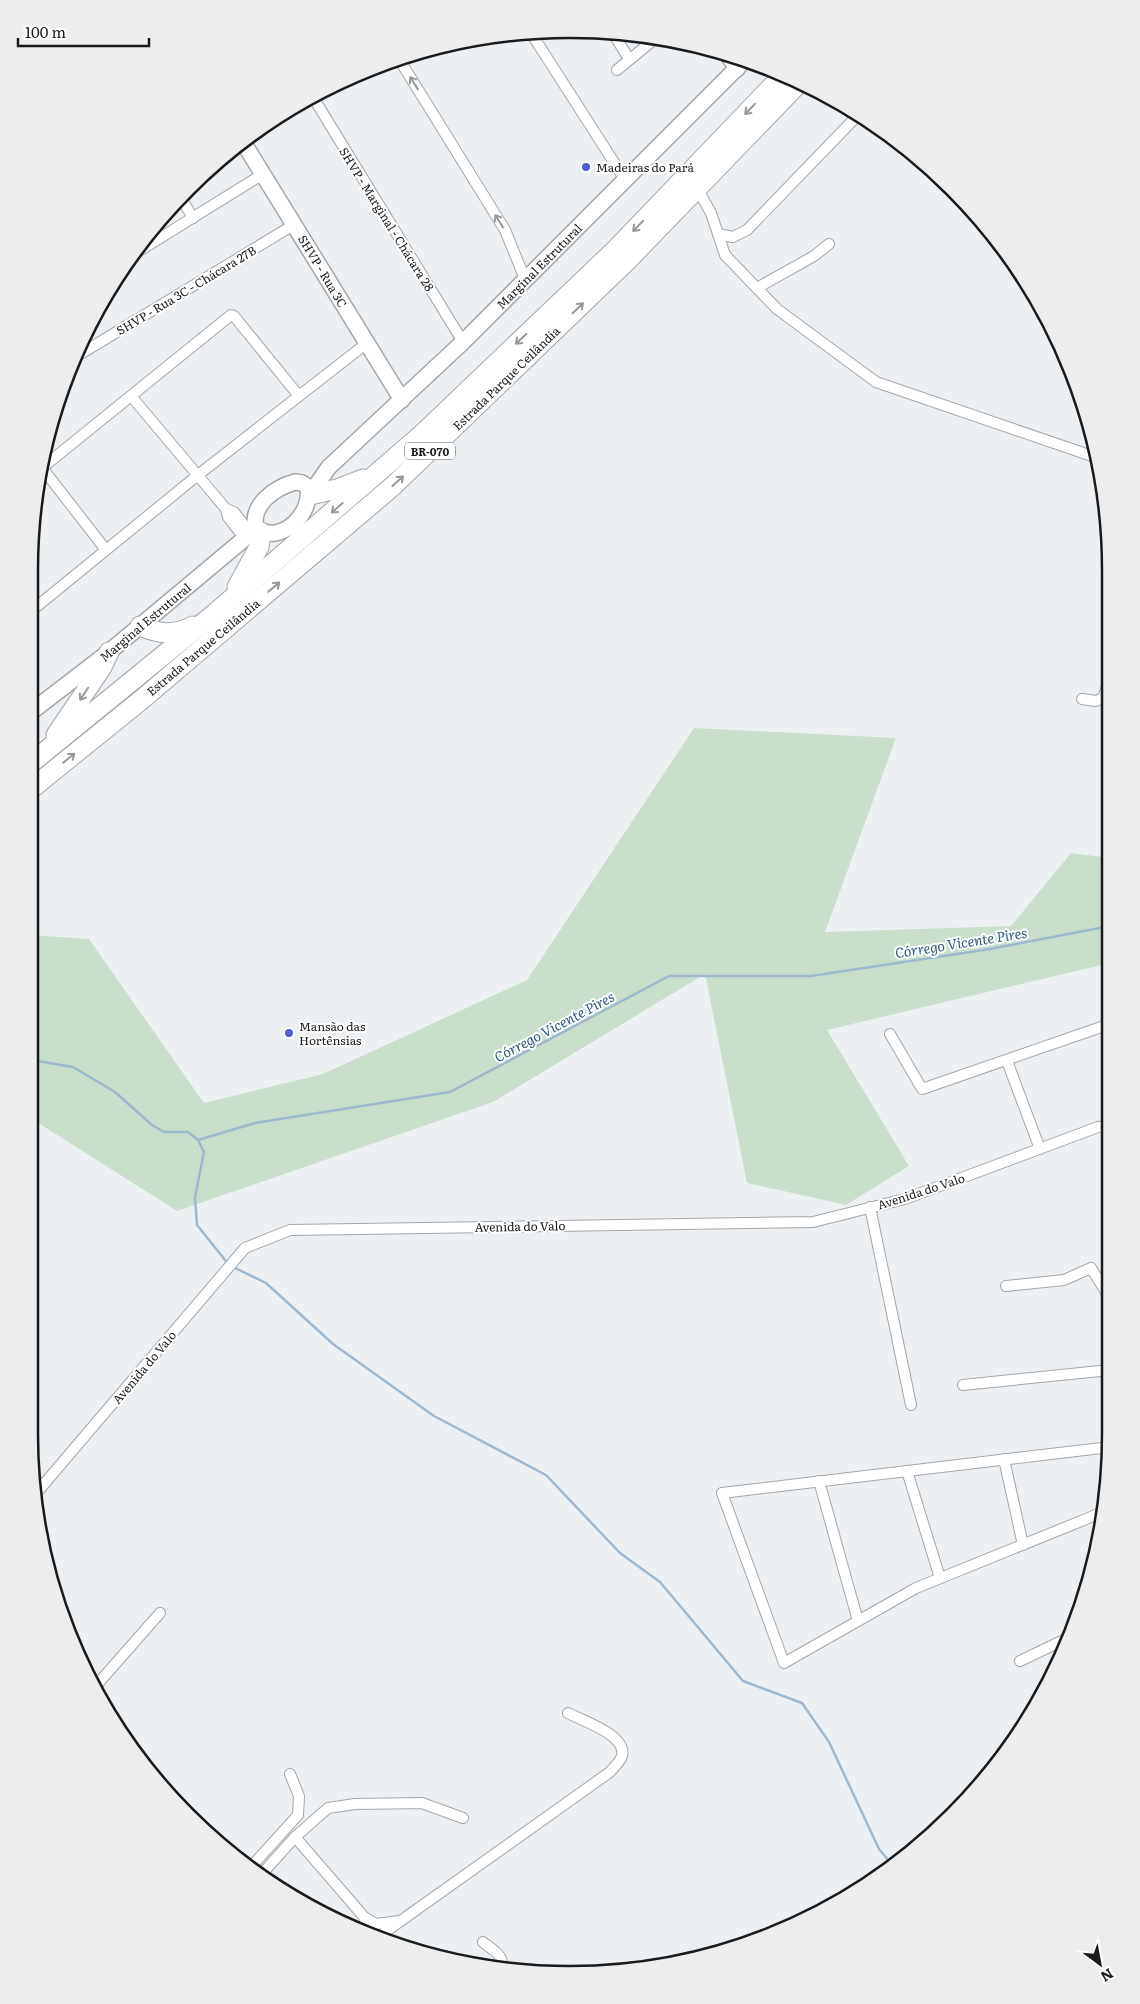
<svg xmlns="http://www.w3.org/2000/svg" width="1140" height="2004" font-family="Literata,serif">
<rect width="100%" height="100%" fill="#edf0f3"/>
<polygon fill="#cadfcb" points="694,728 896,738 825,932 1011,926 1071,853 1110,858 1110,963 827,1030 909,1166 846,1205 747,1183 705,974 493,1102 177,1211 32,1119 31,935 89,939 204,1103 323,1074 527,980"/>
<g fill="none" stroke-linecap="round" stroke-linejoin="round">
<g stroke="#9eb9cf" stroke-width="2.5">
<polyline points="32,1060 73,1067 115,1092 152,1125 164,1132 188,1132 198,1140 204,1152 195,1197 197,1225 229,1265"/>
<polyline points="198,1140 255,1123 450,1092 669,976 811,976 990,949 1110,926"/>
<polyline points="233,1267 266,1283 333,1344 434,1416 546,1475 620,1553 660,1582 743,1681 802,1703 829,1742 879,1849 894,1867"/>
</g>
<g stroke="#a4a7aa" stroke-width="12">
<g id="street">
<polyline points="531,33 626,181"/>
<polyline points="613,33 629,59"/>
<polyline points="399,59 505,230 525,279"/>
<polyline points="617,70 657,37"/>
<polyline points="315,95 316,102 463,342"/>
<polyline points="697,188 711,213 725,255 777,309 876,382 1095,457"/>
<polyline points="180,196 193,218"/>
<polyline points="718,234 733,237 747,230 859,114"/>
<polyline points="131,256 263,174"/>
<polyline points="757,288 814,256 829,244"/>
<polyline points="77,356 295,224"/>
<polyline points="131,396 226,509 228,517 245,539"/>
<polyline points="299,396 367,343"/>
<polyline points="43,469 106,550"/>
<polyline points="226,509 234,512 251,534"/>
<polyline points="30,612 198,475 299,396 234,316 231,315 43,467"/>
<polyline points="1082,699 1096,701 1103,698 1110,678"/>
<polyline points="890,1034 922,1089 1110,1024"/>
<polyline points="1007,1061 1040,1149"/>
<polyline points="870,1207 911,1405"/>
<polyline points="1006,1286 1064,1280 1091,1268 1110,1298"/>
<polyline points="963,1385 1110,1370"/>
<polyline points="1004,1459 1023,1545"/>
<polyline points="907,1471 940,1578"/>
<polyline points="33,1474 41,1488"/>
<polyline points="819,1481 858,1621"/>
<polyline points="33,1497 245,1248 290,1230 813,1222 905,1199 1098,1127 1110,1126"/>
<polyline points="1101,1513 916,1588 784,1663 722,1493 1110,1447"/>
<polyline points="1020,1661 1068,1638"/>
<polyline points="94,1688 160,1613"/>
<polyline points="295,1837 365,1918 366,1933"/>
<polyline points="250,1868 298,1815 299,1796 290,1774"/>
<polyline points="260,1876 295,1837 328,1808 355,1804 422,1803 463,1818"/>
<polyline points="365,1918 376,1924 400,1921"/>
<path d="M378 1937 610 1772C614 1767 620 1762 622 1756 627 1735 583 1721 568 1713"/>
<path d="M483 1942C491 1949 503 1954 502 1966"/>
</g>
</g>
<g stroke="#a4a7aa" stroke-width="18">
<g id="secondary">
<polyline points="728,55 737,69"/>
<polyline points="243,142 402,400"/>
<path d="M295 482 302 483 308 487C313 513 282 545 256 529 250 505 274 488 295 482Z"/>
<polyline points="310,494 329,467 463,342 745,60"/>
<polyline points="31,712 109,652 256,529"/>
</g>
</g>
<g stroke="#a4a7aa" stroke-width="21">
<g id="highway">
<polyline points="310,495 337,489 363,479"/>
<polyline points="237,587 259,547 261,532"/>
<path d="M140 626C159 634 174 636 193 626"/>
<polyline points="56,735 102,667 109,652"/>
<polyline points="31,763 214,614 420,436 615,250 784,74"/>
<polyline points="31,789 140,701 393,486 627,261 800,82"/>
</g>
</g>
<use href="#street" stroke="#fff" stroke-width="10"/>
<use href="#secondary" stroke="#fff" stroke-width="15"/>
<use href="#highway" stroke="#fff" stroke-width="19"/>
</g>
<defs><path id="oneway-shaft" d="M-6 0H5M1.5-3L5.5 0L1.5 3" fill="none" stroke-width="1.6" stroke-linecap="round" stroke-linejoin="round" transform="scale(1.25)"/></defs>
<g stroke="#979898">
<use href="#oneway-shaft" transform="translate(414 83) rotate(-122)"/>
<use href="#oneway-shaft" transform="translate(750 109) rotate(134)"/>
<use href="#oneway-shaft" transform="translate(499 221) rotate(-122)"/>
<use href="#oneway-shaft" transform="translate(638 226) rotate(134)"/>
<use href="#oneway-shaft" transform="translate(578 308) rotate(-44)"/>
<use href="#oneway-shaft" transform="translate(521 339) rotate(136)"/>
<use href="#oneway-shaft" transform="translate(398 481) rotate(-42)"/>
<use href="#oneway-shaft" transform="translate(337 508) rotate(139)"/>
<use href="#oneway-shaft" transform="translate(274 587) rotate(-40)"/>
<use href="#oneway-shaft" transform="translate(84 694) rotate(124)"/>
<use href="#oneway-shaft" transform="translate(69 758) rotate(-39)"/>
</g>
<g fill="#515dd4" stroke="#fff" stroke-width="2">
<circle cx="586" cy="167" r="5"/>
<circle cx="289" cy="1033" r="5"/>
</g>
<g text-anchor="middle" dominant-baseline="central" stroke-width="4" stroke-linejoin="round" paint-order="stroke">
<rect fill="#fff" stroke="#5d5f5f" stroke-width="1" x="405" y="442.5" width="50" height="17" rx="4"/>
<g font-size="11" font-weight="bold" fill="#181a1b">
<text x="430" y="451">BR-070</text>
</g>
<g font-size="12" fill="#181a1b" stroke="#fff" text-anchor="start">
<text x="596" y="167">Madeiras do Pará</text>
<text x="299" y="1026">Mansão das<tspan x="299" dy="14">Hortênsias</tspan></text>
</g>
<g font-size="12" fill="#181a1b" stroke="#fff">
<text transform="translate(387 219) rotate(58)">SHVP - Marginal - Chácara 28</text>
<text transform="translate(539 266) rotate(-45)">Marginal Estrutural</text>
<text transform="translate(323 271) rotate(59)">SHVP - Rua 3C</text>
<text transform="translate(186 290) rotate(-31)">SHVP - Rua 3C - Chácara 27B</text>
<text transform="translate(506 378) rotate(-44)">Estrada Parque Ceilândia</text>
<text transform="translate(145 622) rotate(-40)">Marginal Estrutural</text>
<text transform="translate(203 647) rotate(-40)">Estrada Parque Ceilândia</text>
<text transform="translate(921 1191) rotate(-18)">Avenida do Valo</text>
<text transform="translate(520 1226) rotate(-1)">Avenida do Valo</text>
<text transform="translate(144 1367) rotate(-50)">Avenida do Valo</text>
</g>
<g font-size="14" font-style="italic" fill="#2d5b7b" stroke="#fff">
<text transform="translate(961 942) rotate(-9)">Córrego Vicente Pires</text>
<text transform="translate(554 1026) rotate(-28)">Córrego Vicente Pires</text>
</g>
</g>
<path d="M0 0H1140V2004H0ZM570 38H570A532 532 0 0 1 1102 570V1434A532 532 0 0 1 570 1966H570A532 532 0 0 1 38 1434V570A532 532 0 0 1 570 38Z" fill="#ededed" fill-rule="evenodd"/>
<path fill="none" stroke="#181a1b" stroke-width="2.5" d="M570 38H570A532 532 0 0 1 1102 570V1434A532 532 0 0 1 570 1966H570A532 532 0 0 1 38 1434V570A532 532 0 0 1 570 38Z"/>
<g transform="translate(1100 1964) rotate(148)" stroke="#ffffff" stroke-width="4" paint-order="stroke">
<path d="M0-4L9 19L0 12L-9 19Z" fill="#181a1b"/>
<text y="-8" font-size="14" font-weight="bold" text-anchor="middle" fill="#181a1b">N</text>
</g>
<path d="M18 38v8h131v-8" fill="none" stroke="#181a1b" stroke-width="2.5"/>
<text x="25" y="38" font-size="15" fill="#181a1b" stroke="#ffffff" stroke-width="4" paint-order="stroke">100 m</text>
</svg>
